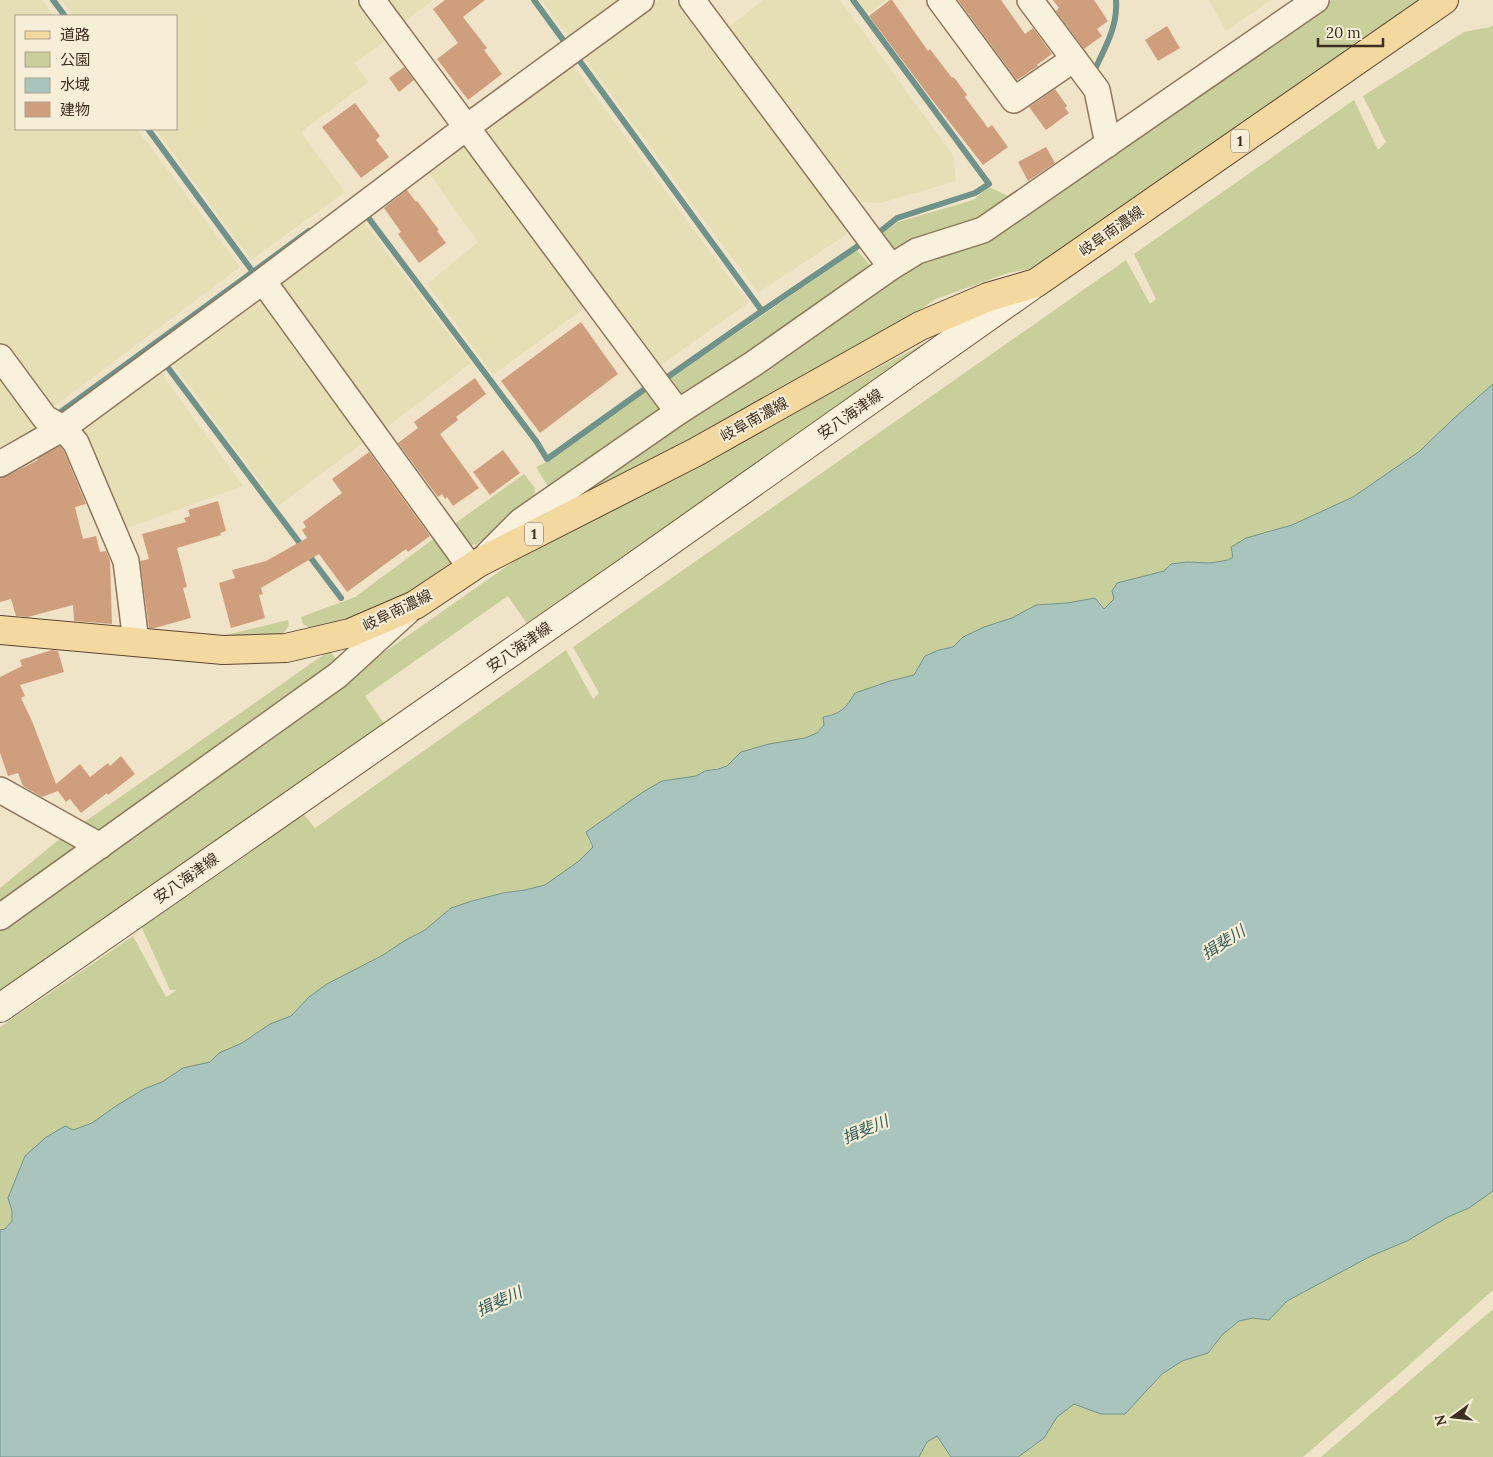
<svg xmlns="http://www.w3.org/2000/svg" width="1493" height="1457" font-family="Lora,'Noto Sans JP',serif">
<rect width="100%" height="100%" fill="#f0e4c8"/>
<g fill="#e6deb5">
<polygon points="0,0 42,0 54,16 16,16 16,129 137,129 240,267 48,411 0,346"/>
<polygon points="61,0 361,0 389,38 355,63 368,82 301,132 345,192 251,260 155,129 176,129 176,16 73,16"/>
<polygon points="379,0 433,0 399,26"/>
<polygon points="541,0 624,0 571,40"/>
<polygon points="659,0 680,0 825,192 847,234 758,293 585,59"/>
<polygon points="763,0 840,0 953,155 956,181 881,203 862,202 726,29"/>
<polygon points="858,0 887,0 868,14"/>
<polygon points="1209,0 1271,0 1226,31"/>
<polygon points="572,64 748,303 661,365 629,336 482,130"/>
<polygon points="463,142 589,305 493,375 427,284 478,242 427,170"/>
<polygon points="361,218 471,363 380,432 277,283"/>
<polygon points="255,297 263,300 368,439 278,506 170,360"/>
<polygon points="159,370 243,486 122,530 77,429"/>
<polygon points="0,381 41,434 0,455"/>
</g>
<g fill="#c9cf9b">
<polygon points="1332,0 1423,0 1040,267 1008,273 936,299 865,346 546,516 919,258 990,236"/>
<polygon points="1493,25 1493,384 1452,420 1420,451 1353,497 1292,525 1246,538 1233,557 1228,560 1210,563 1187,562 1164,571 1117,583 1114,599 1104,609 1094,598 1067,603 1036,605 1012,618 984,627 963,637 953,647 939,650 925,656 914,675 901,678 855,693 847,706 834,715 817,733 805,738 769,744 741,752 727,766 705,771 696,776 662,782 643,792 586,832 589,841 593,847 579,861 545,885 525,890 503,893 472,901 451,908 425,930 404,941 383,955 327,984 309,997 291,1016 270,1024 242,1043 219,1053 210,1062 183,1068 162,1082 144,1089 116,1106 92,1123 73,1130 25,1156 8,1198 12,1211 12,1221 5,1229 0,1230 0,1027 133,936 166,997 177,990 170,990 141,926 302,812 315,828 566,650 593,699 599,693 573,647 1126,260 1150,304 1156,299 1134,254 1354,100 1378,150 1386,142 1363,96 1464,32 1490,27"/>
<polygon points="989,187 1010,197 1015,202 919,243 888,253 876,238 898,222 973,200"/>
<polygon points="857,250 874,270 689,400 672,395 664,383"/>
<polygon points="952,328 527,624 508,596 365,696 385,725 0,994 0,927 343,681 540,543 700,464"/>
<polygon points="651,387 663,403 660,417 561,487 547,485 536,467 546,462"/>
<polygon points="524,474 535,488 534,504 475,545 461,542 450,527"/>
<polygon points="440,534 452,562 408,593 360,616 312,629 303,624 301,617 355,597"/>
<polygon points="288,620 289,626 283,634 243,640 213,638"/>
<polygon points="329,651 337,660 333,670 106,831 97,831 83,823"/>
<polygon points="67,833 78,850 0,907 0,888"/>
<polygon points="1493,1191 1493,1290 1407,1367 1303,1457 1018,1457 1044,1438 1057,1417 1074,1404 1101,1414 1125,1414 1162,1374 1182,1361 1208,1353 1223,1334 1239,1321 1253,1318 1269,1320 1287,1301 1371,1256 1407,1241 1448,1217 1469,1208"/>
<polygon points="1493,1309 1493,1457 1321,1457"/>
<polygon points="937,1436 951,1457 919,1457 927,1442"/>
</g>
<path fill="#a9c4bc" stroke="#6f938a" d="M1493 384V1191L1469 1208 1448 1217 1407 1241 1371 1256 1287 1301 1269 1320 1253 1318 1239 1321 1223 1334 1208 1353 1182 1361 1162 1374 1125 1414H1101L1074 1404 1057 1417 1044 1438 1018 1457H951L937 1436 927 1442 919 1457H0V1230L5 1229 12 1221V1211L8 1198 25 1156 45 1138 65 1126 73 1130 92 1123 116 1106 144 1089 162 1082 183 1068 210 1062 219 1053 242 1043 270 1024 291 1016 309 997 327 984 383 955 404 941 425 930 451 908 472 901 503 893 525 890 545 885 579 861 593 847 586 832 643 792 662 781 696 776 705 771 718 769 727 766 741 752 769 744 805 738 817 733 824 725 823 717C841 714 846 708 855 693L890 681 914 675 925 656 939 650 953 647 963 637 984 627 1012 618 1036 605 1067 603 1095 598 1104 609 1114 599 1112 591 1117 583 1164 571 1171 564 1187 562 1210 563 1228 560 1233 557 1231 547 1246 538 1292 525 1353 497 1420 451 1452 420Z"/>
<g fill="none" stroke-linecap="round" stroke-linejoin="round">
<g stroke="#6f938a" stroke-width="6">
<polyline points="53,0 65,16"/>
<polyline points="534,0 566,44 563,47"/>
<polyline points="853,0 989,184 975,193 897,218 882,230"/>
<polyline points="579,60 762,311 858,246"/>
<path d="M1094 71C1105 48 1118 26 1116 0"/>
<polyline points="148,129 253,272"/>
<polyline points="367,216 536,441 547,459 649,386"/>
<polyline points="166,365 341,598"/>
<polyline points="669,376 762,311"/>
<polyline points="58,414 309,231"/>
</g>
</g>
<g fill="#cf9f7d">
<polygon points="445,0 485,0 463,17 487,48 484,50 502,74 468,100 437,59 458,43 433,9"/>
<polygon points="890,0 892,0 928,51 930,49 952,78 953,77 956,80 967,95 965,97 988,128 992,125 1008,147 983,165 926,92 869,16"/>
<polygon points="958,0 1001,0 1025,34 1033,28 1052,54 1037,65 1038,66 1017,80"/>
<polygon points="1053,0 1094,0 1108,21 1097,29 1102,36 1084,49 1056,11 1059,8"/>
<polygon points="1167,26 1180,48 1158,61 1145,40"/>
<polygon points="404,67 414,80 399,92 389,78"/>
<polygon points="1055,89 1067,106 1065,108 1069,113 1046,130 1029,107"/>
<polygon points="355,103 380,136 376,140 389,157 361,178 322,127"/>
<polygon points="1046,147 1055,163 1028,181 1018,162"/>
<polygon points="407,190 416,202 417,201 439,230 437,231 446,243 419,263 398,234 401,232 384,208"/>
<polygon points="581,322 618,374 540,433 501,381"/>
<polygon points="475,378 486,394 456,417 458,420 440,434 479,488 453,506 447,497 445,499 442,494 438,497 398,443 418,428 414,422"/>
<polygon points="60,446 64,451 86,504 75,507 83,539 96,536 100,552 106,551 110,561 112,624 74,621 73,605 28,617 16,616 11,599 0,602 0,478 7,476 38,460 37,459"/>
<polygon points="503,450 520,473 490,495 473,472"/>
<polygon points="369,452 430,536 408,552 406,549 347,592 319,554 261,588 263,594 259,595 265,618 231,628 219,583 235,578 232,570 266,561 307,538 302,530 306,527 303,522 342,493 332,479"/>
<polygon points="218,501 226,531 220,533 221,535 177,548 187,587 183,588 191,618 155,628 149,628 140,561 149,559 142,534 186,522 184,518 190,516 188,510"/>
<polygon points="52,650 58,651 64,672 20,685 25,696 21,698 32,721 56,784 80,764 90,777 108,763 110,766 121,756 135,774 108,795 107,793 81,813 70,799 66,802 58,791 42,797 23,786 18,773 8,776 0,753 0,677 22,666 20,660"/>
</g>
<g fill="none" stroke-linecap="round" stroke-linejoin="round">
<g stroke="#8d765c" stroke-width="28">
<g id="minor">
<polyline points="372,0 678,412"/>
<polyline points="692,0 891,267"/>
<polyline points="940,0 1014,100 1074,59"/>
<polyline points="1030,0 1097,90 1108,144"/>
<polyline points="263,281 471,568"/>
<polyline points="0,357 45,418 63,428 76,443 126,561 136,642"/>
<polyline points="0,464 63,428 263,281 467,127 641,0"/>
<polyline points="487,555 521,521 678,412 753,364 891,267 917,251 983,230 1316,0"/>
<polyline points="0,790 100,846"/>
<polyline points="0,917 338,675 408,611"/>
</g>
</g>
<g stroke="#6f573f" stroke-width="30">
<polyline id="secondary" points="0,1008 625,573 1030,287"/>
</g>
<g stroke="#5b4430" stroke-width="30">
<polyline id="primary" points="0,630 223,650 286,648 350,633 415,605 478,563 696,452 920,326 988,297 1036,283 1444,0"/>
</g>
<use href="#minor" stroke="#faf1dc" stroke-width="25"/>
<use href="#secondary" stroke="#faf1dc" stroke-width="28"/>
<use href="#primary" stroke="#f3d9a0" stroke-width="28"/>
</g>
<g text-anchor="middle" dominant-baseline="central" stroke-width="4" stroke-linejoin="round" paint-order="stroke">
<g fill="#f7eed8" stroke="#756857" stroke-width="1">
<rect x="1231" y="129.5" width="18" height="23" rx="4"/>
<rect x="525" y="522.5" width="18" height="23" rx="4"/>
</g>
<g font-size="14" font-weight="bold" fill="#3d2e20">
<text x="1240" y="141">1</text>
<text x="534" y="534">1</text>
</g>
<g font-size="15" fill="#3d2e20" stroke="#f7eed8">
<text transform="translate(1111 231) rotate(-35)">岐阜南濃線</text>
<text transform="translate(850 414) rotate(-35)">安八海津線</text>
<text transform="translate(754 419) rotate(-29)">岐阜南濃線</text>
<text transform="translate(397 610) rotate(-26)">岐阜南濃線</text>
<text transform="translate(519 647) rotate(-35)">安八海津線</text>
<text transform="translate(186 878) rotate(-35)">安八海津線</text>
</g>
<g font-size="16" font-style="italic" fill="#2f5d5a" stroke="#f7eed8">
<text transform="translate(1223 942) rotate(-33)">揖斐川</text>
<text transform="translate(865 1129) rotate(-23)">揖斐川</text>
<text transform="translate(499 1301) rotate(-25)">揖斐川</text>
</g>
</g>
<rect x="15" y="15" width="162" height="115" fill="#f7eed8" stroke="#ada18e"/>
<rect x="25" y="31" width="25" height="8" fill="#f3d9a0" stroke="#ada18e"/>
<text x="60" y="40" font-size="15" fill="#3d2e20">道路</text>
<rect x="25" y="52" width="25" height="15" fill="#c9cf9b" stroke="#ada18e"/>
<text x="60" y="65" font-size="15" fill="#3d2e20">公園</text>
<rect x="25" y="78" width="25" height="15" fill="#a9c4bc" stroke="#ada18e"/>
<text x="60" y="90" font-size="15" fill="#3d2e20">水域</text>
<rect x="25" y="102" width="25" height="15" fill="#cf9f7d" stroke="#ada18e"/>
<text x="60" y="115" font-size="15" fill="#3d2e20">建物</text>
<g transform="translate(1453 1417) rotate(255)" stroke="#f7eed8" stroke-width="4" paint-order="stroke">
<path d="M0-4L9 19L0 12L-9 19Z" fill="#3d2e20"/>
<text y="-8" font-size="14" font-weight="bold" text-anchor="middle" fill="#3d2e20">N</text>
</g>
<path d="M1318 38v8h65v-8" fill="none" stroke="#3d2e20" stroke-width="2.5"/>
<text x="1326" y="38" font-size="15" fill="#3d2e20" stroke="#f7eed8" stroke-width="4" paint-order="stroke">20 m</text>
</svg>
